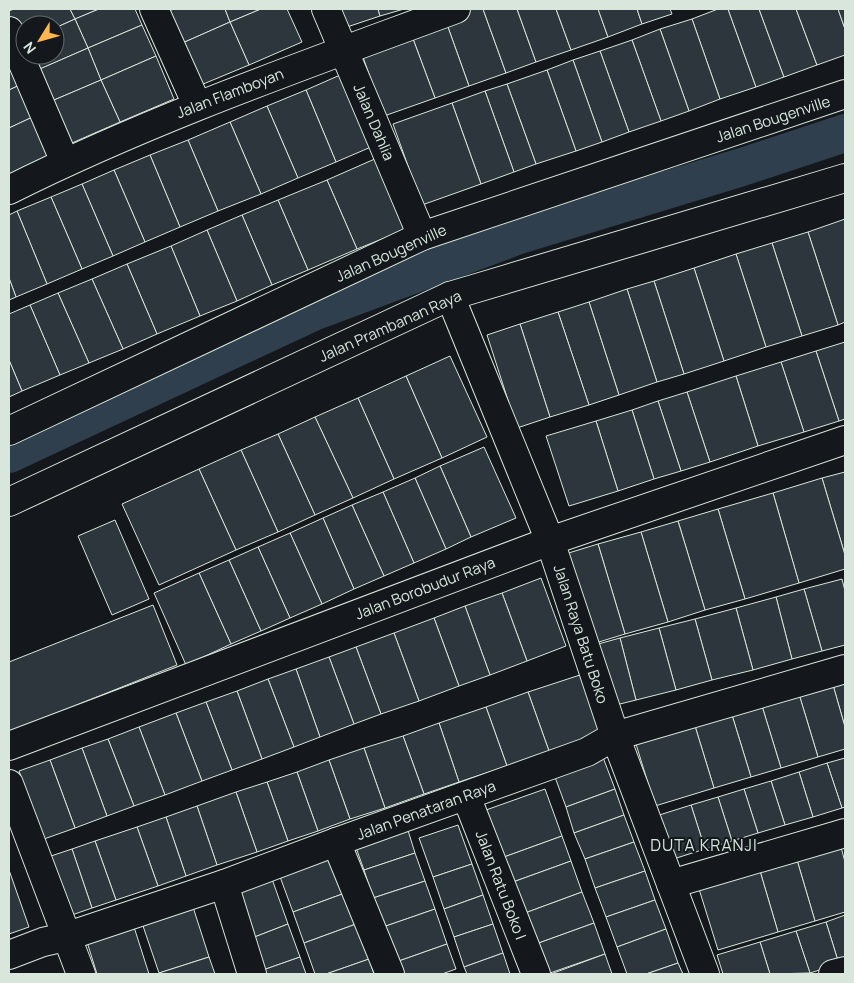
<svg xmlns="http://www.w3.org/2000/svg" width="854" height="983" font-family="Manrope,sans-serif">
<rect width="100%" height="100%" fill="#14181c"/>
<g fill="none" stroke-linecap="round" stroke-linejoin="round">
<polyline stroke="#2f3f4d" stroke-width="38" points="9,454 313,312 519,235 742,167 845,133"/>
</g>
<g fill="#2c363c" stroke="#d8e6dc">
<polygon points="14,9 70,9 75,19 55,28 55,25 25,25 25,40 20,42 9,16 9,11"/>
<polygon points="70,9 99,9 75,19"/>
<polygon points="99,9 135,9 142,25 88,48 75,19"/>
<polygon points="174,9 225,9 230,22 178,45 164,13"/>
<polygon points="225,9 261,9 230,22"/>
<polygon points="261,9 287,9 302,42 249,65 230,22"/>
<polygon points="338,9 378,9 380,16 344,28"/>
<polygon points="378,9 404,9 380,16"/>
<polygon points="464,9 483,9 506,73 469,86 444,16"/>
<polygon points="483,9 517,9 536,62 506,73"/>
<polygon points="517,9 556,9 571,50 536,62"/>
<polygon points="556,9 598,9 608,37 571,50"/>
<polygon points="598,9 637,9 642,24 608,37"/>
<polygon points="637,9 670,9 672,14 642,24"/>
<polygon points="718,9 728,9 756,87 720,99 692,19"/>
<polygon points="728,9 759,9 784,77 756,87"/>
<polygon points="759,9 796,9 817,65 784,77"/>
<polygon points="796,9 838,9 845,29 845,55 817,65"/>
<polygon points="838,9 845,9 845,29"/>
<polygon points="444,16 469,86 435,98 409,28"/>
<polygon points="75,19 88,48 33,72 26,55 55,55 55,28"/>
<polygon points="692,19 720,99 689,111 660,29"/>
<polygon points="230,22 249,65 196,87 178,45"/>
<polygon points="142,25 156,56 101,80 88,48"/>
<polygon points="409,28 435,98 384,116 359,46"/>
<polygon points="660,29 689,111 661,121 632,40"/>
<polygon points="632,40 661,121 629,132 600,51"/>
<polygon points="88,48 101,80 47,103 33,72"/>
<polygon points="600,51 629,132 602,142 573,60"/>
<polygon points="156,56 174,99 120,122 101,80"/>
<polygon points="9,58 24,83 9,90"/>
<polygon points="573,60 602,142 576,151 547,70"/>
<polygon points="547,70 576,151 536,164 507,84"/>
<polygon points="347,72 378,144 336,162 306,90"/>
<polygon points="101,80 120,122 65,146 47,103"/>
<polygon points="24,83 39,114 9,128 9,90"/>
<polygon points="507,84 536,164 514,172 485,91"/>
<polygon points="306,90 336,162 298,178 267,106"/>
<polygon points="485,91 514,172 481,184 452,103"/>
<polygon points="452,103 481,184 422,205 393,124"/>
<polygon points="267,106 298,178 261,194 230,122"/>
<polygon points="39,114 59,161 9,184 9,128"/>
<polygon points="230,122 261,194 218,211 188,140"/>
<polygon points="188,140 218,211 180,227 150,155"/>
<polygon points="150,155 180,227 145,242 114,170"/>
<polygon points="377,158 407,229 357,249 327,180"/>
<polygon points="114,170 145,242 113,256 82,184"/>
<polygon points="327,180 357,249 308,270 278,200"/>
<polygon points="82,184 113,256 82,269 51,197"/>
<polygon points="51,197 82,269 47,284 17,211"/>
<polygon points="278,200 308,270 272,285 242,215"/>
<polygon points="17,211 47,284 16,297 9,278 9,215"/>
<polygon points="242,215 272,285 237,301 207,230"/>
<polygon points="845,219 845,322 838,325 808,232"/>
<polygon points="207,230 237,301 200,316 171,246"/>
<polygon points="808,232 838,325 802,336 772,243"/>
<polygon points="772,243 802,336 766,347 736,254"/>
<polygon points="171,246 200,316 157,334 127,264"/>
<polygon points="736,254 766,347 724,361 694,268"/>
<polygon points="127,264 157,334 123,349 92,279"/>
<polygon points="694,268 724,361 684,374 654,281"/>
<polygon points="9,278 16,297 9,300"/>
<polygon points="92,279 123,349 89,363 58,293"/>
<polygon points="654,281 684,374 657,382 627,289"/>
<polygon points="627,289 657,382 619,395 589,302"/>
<polygon points="58,293 89,363 60,375 30,305"/>
<polygon points="589,302 619,395 589,405 558,312"/>
<polygon points="30,305 60,375 22,391 9,360 9,314"/>
<polygon points="558,312 589,405 550,417 520,324"/>
<polygon points="520,324 550,417 517,428 487,335"/>
<polygon points="845,342 845,419 839,421 816,351"/>
<polygon points="816,351 839,421 804,432 781,362"/>
<polygon points="450,356 487,437 442,458 406,376"/>
<polygon points="9,360 22,391 9,397"/>
<polygon points="781,362 804,432 758,446 736,376"/>
<polygon points="406,376 442,458 394,479 358,398"/>
<polygon points="736,376 758,446 710,462 687,392"/>
<polygon points="687,392 710,462 681,471 658,401"/>
<polygon points="358,398 394,479 353,498 315,417"/>
<polygon points="658,401 681,471 654,479 632,410"/>
<polygon points="632,410 654,479 618,491 596,421"/>
<polygon points="315,417 353,498 315,515 278,434"/>
<polygon points="596,421 618,491 569,506 546,436"/>
<polygon points="278,434 315,515 278,532 241,450"/>
<polygon points="484,447 516,518 471,537 440,466"/>
<polygon points="241,450 278,532 236,550 199,469"/>
<polygon points="440,466 471,537 446,549 415,478"/>
<polygon points="199,469 236,550 159,585 122,504"/>
<polygon points="845,472 845,555 822,478"/>
<polygon points="415,478 446,549 414,563 383,492"/>
<polygon points="822,478 845,555 845,569 799,583 773,493"/>
<polygon points="383,492 414,563 384,576 352,505"/>
<polygon points="773,493 799,583 745,599 718,509"/>
<polygon points="352,505 384,576 354,589 323,518"/>
<polygon points="718,509 745,599 705,610 678,521"/>
<polygon points="323,518 354,589 322,604 290,533"/>
<polygon points="115,520 149,599 112,615 78,536"/>
<polygon points="678,521 705,610 668,622 641,532"/>
<polygon points="641,532 668,622 625,634 598,544"/>
<polygon points="290,533 322,604 290,618 258,547"/>
<polygon points="598,544 625,634 589,645 562,555"/>
<polygon points="258,547 290,618 261,631 229,560"/>
<polygon points="229,560 261,631 231,644 199,573"/>
<polygon points="199,573 231,644 186,665 154,593"/>
<polygon points="541,578 566,646 527,661 502,593"/>
<polygon points="842,579 845,591 845,645 822,651 804,589"/>
<polygon points="804,589 822,651 792,659 776,597"/>
<polygon points="502,593 527,661 490,675 465,606"/>
<polygon points="776,597 792,659 753,670 736,608"/>
<polygon points="153,605 177,665 9,732 9,662"/>
<polygon points="465,606 490,675 459,686 434,618"/>
<polygon points="736,608 753,670 712,680 695,619"/>
<polygon points="434,618 459,686 419,701 394,633"/>
<polygon points="695,619 712,680 676,690 659,628"/>
<polygon points="659,628 676,690 636,700 620,638"/>
<polygon points="394,633 419,701 381,714 356,647"/>
<polygon points="620,638 636,700 608,707 591,646"/>
<polygon points="356,647 381,714 354,724 329,657"/>
<polygon points="329,657 354,724 320,737 296,669"/>
<polygon points="296,669 320,737 294,747 268,679"/>
<polygon points="583,674 604,733 549,751 528,692"/>
<polygon points="268,679 294,747 262,759 237,691"/>
<polygon points="845,681 845,727 833,685"/>
<polygon points="833,685 845,727 845,749 818,757 799,694"/>
<polygon points="237,691 262,759 232,770 206,702"/>
<polygon points="528,692 549,751 507,766 486,707"/>
<polygon points="799,694 818,757 781,768 762,706"/>
<polygon points="206,702 232,770 202,781 176,713"/>
<polygon points="762,706 781,768 751,777 732,715"/>
<polygon points="486,707 507,766 459,782 439,723"/>
<polygon points="176,713 202,781 165,795 139,727"/>
<polygon points="732,715 751,777 714,788 695,726"/>
<polygon points="439,723 459,782 424,794 403,736"/>
<polygon points="695,726 714,788 655,806 636,744"/>
<polygon points="139,727 165,795 134,806 108,739"/>
<polygon points="403,736 424,794 385,808 364,748"/>
<polygon points="108,739 134,806 107,816 82,748"/>
<polygon points="82,748 107,816 75,828 50,760"/>
<polygon points="364,748 385,808 350,819 329,760"/>
<polygon points="601,752 615,789 566,807 552,769"/>
<polygon points="845,758 845,807 842,808 827,763"/>
<polygon points="50,760 75,828 44,839 19,771"/>
<polygon points="329,760 350,819 318,831 297,772"/>
<polygon points="827,763 842,808 813,817 799,772"/>
<polygon points="297,772 318,831 288,841 267,782"/>
<polygon points="799,772 813,817 785,825 771,781"/>
<polygon points="771,781 785,825 758,833 744,789"/>
<polygon points="267,782 288,841 257,852 236,792"/>
<polygon points="545,789 562,836 504,857 486,810"/>
<polygon points="615,789 624,815 574,833 566,807"/>
<polygon points="744,789 758,833 732,841 718,797"/>
<polygon points="236,792 257,852 217,865 197,806"/>
<polygon points="718,797 732,841 705,849 691,805"/>
<polygon points="691,805 705,849 667,861 653,817"/>
<polygon points="197,806 217,865 186,876 166,817"/>
<polygon points="624,815 634,842 585,859 574,833"/>
<polygon points="166,817 186,876 158,886 137,827"/>
<polygon points="406,824 415,853 364,870 354,842"/>
<polygon points="458,825 472,864 433,877 419,838"/>
<polygon points="137,827 158,886 116,900 95,841"/>
<polygon points="562,836 571,861 513,882 504,857"/>
<polygon points="95,841 116,900 92,908 72,849"/>
<polygon points="634,842 645,871 595,888 585,859"/>
<polygon points="841,847 845,862 845,912 815,921 797,860"/>
<polygon points="72,849 92,908 66,917 45,858"/>
<polygon points="415,853 425,881 373,898 364,870"/>
<polygon points="332,855 345,893 293,912 279,874"/>
<polygon points="797,860 815,921 778,932 760,871"/>
<polygon points="571,861 582,892 525,913 513,882"/>
<polygon points="472,864 483,895 444,909 433,877"/>
<polygon points="9,870 29,927 9,934"/>
<polygon points="645,871 655,900 606,917 595,888"/>
<polygon points="760,871 778,932 718,950 699,889"/>
<polygon points="272,879 288,924 252,938 235,893"/>
<polygon points="425,881 435,909 383,927 373,898"/>
<polygon points="582,892 594,923 536,944 525,913"/>
<polygon points="345,893 356,924 304,943 293,912"/>
<polygon points="483,895 493,924 454,937 444,909"/>
<polygon points="655,900 666,929 617,947 606,917"/>
<polygon points="193,907 209,957 159,973 142,923"/>
<polygon points="435,909 447,944 396,962 383,927"/>
<polygon points="845,915 845,962 839,964 826,922"/>
<polygon points="826,922 839,964 810,973 796,931"/>
<polygon points="594,923 605,954 547,974 536,944"/>
<polygon points="288,924 300,957 263,970 252,938"/>
<polygon points="356,924 369,959 326,974 315,974 304,943"/>
<polygon points="493,924 503,953 464,967 454,937"/>
<polygon points="134,927 149,974 97,974 87,942"/>
<polygon points="666,929 678,963 646,974 627,974 617,947"/>
<polygon points="796,931 810,973 770,974 760,942"/>
<polygon points="760,942 770,974 723,974 717,955"/>
<polygon points="447,944 456,969 442,974 400,974 396,962"/>
<polygon points="503,953 510,974 467,974 464,967"/>
<polygon points="605,954 612,974 551,974"/>
<polygon points="209,957 215,974 159,974 159,973"/>
<polygon points="300,957 306,974 265,974 263,970"/>
<polygon points="369,959 374,974 326,974"/>
<polygon points="678,963 683,974 646,974"/>
</g>
<g fill="none" stroke-linecap="round" stroke-linejoin="round">
<g stroke="#d8e6dc" stroke-width="30">
<g id="minor">
<polyline points="154,9 197,105"/>
<polyline points="326,9 422,236"/>
<polyline points="9,31 65,162"/>
<path d="M9 190C153 118 305 65 456 9"/>
<polyline points="450,296 550,541 615,736 705,974"/>
<polyline points="9,431 422,236 845,94"/>
<polyline points="9,502 450,296 845,178"/>
<polyline points="9,746 550,541 845,440"/>
<polyline points="9,784 81,974"/>
<polyline points="466,796 536,974"/>
<polyline points="336,842 390,974"/>
<polyline points="224,884 252,974"/>
<polyline points="671,884 845,833"/>
<polyline points="9,955 43,942 65,937 224,884 336,842 587,752 615,736 845,669"/>
<polyline points="833,974 845,971"/>
</g>
</g>
<use href="#minor" stroke="#14181c" stroke-width="28"/>
</g>
<g text-anchor="middle" dominant-baseline="central" stroke-width="4" stroke-linejoin="round" paint-order="stroke">
<g font-size="15" fill="#d8e6dc" stroke="#14181c">
<text transform="translate(230 93) rotate(-21)">Jalan Flamboyan</text>
<text transform="translate(773 119) rotate(-18)">Jalan Bougenville</text>
<text transform="translate(374 122) rotate(67)">Jalan Dahlia</text>
<text transform="translate(391 253) rotate(-24)">Jalan Bougenville</text>
<text transform="translate(390 326) rotate(-24)">Jalan Prambanan Raya</text>
<text transform="translate(425 588) rotate(-21)">Jalan Borobudur Raya</text>
<text transform="translate(581 634) rotate(72)">Jalan Raya Batu Boko</text>
<text transform="translate(426 810) rotate(-20)">Jalan Penataran Raya</text>
<text transform="translate(501 885) rotate(69)">Jalan Ratu Boko I</text>
</g>
<g font-size="16" letter-spacing="1" fill="#d8e6dc" stroke="#14181c">
<text x="704" y="845">DUTA KRANJI</text>
</g>
</g>
<rect width="854" height="983" fill="none" stroke="#d8e6dc" stroke-width="20"/>
<g transform="translate(40 40) rotate(233)"><circle r="24" fill="#14181c" stroke="#626a69"/>
<path d="M0-4L9 19L0 12L-9 19Z" fill="#ffb74d"/>
<text y="-8" font-size="14" font-weight="bold" text-anchor="middle" fill="#d8e6dc">N</text>
</g>
</svg>
